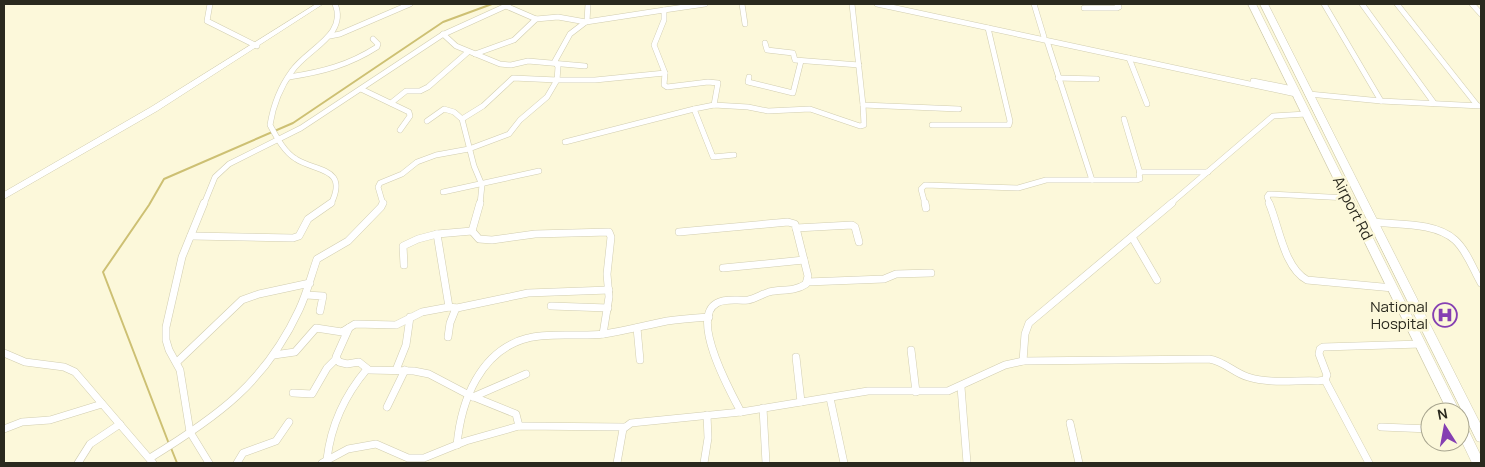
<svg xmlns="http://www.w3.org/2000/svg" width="1485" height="467" font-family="Manrope,sans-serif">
<rect width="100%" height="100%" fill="#fcf8da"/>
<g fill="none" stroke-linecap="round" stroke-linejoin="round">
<g stroke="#cdc073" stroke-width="2">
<polyline points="169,444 103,272 149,205 164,179 293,123 443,22 492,4"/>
<polyline points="171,448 177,463"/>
</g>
<g stroke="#d1cdb0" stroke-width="6">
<g id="street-far1">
<polyline points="210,4 207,21 257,46"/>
<polyline points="742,4 745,24"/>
<polyline points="852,4 863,105 959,109"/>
<polyline points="877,4 1296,94"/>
<polyline points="1034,4 1044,37"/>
<polyline points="1324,4 1381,101"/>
<polyline points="1362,4 1434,103"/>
<polyline points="1397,4 1477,105"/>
<polyline points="1472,4 1481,14"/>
<polyline points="1084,8 1117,8 1119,7 1117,4"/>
<polyline points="664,10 705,4"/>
<polyline points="443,34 456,46 500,64 511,65 528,61 585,66"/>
<polyline points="330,36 340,34 410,4"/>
<polyline points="1047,41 1092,180"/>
<polyline points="765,43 767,50 793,53 795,60 859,65"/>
<polyline points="475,54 514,40 536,19"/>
<polyline points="1129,58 1147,104"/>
<polyline points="665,73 664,85 667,87 708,82 718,83 714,105"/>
<path d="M289 77C322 72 349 65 377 47L378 44 373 39"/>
<polyline points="749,77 748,82 793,93 801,61"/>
<polyline points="1058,78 1097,79"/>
<polyline points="1253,81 1293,89"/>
<polyline points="361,89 409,112 410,116 400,130"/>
<polyline points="1309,94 1381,101 1481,106"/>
<polyline points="391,103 406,91 420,91 428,87 468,52"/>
<polyline points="462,119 483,106 513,78 557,80 558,67 555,61 570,34 587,21 588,4"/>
<polyline points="1124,119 1140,173"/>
<polyline points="427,121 444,109 454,112 462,119 474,166 482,185 480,204"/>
<polyline points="932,125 1009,125 1010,121 988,28"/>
<polyline points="565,142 694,109"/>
<polyline points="734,155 713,157 694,109 714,105 748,107 768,111 810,109 860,126 864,125 863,105"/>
<polyline points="443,192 539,171"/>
<polyline points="204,204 215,177 229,164 301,128 442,35 508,5"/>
<path d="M331 204C349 167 316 172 296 159 284 152 276 136 270 125 273 106 281 86 292 71 307 49 348 35 335 4"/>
<polyline points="383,204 378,187 380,183 402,174 417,162 436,155 469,149 509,134 520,120 547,97 557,80 595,80 665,73 654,45 664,20 664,10 586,22 558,17 536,19 506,6"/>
<polyline points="925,204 921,189 925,185 1018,188 1046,180 1137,180 1140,179 1139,174 1141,172 1208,172"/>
<polyline points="1170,204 1273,116 1306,114"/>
<polyline points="1270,204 1267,197 1269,194 1348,198"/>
</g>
</g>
<g stroke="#d1cdb0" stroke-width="8">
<g id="street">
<polyline points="204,203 182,257 166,327 166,340 169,350 180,370 190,432 209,463"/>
<polyline points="480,203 472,231 479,239 492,240 535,234 609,232 611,237 607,274 609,297 603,334"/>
<polyline points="925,203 926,208"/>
<path d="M1269 203C1279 226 1284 268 1307 280L1393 288"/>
<path d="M1373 222C1398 225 1435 222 1455 240 1467 251 1473 269 1481 283"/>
<polyline points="796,228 852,225 855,227 859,242"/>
<path d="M679 232 788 222 795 224 808 276 806 284C794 292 782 289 769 292 762 294 755 299 748 300 738 301 726 298 717 303 689 318 731 393 741 412"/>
<polyline points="437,234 472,231"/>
<polyline points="191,236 293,238 299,236 308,219 331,203"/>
<polyline points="1132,237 1157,280"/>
<polyline points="404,265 403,246 418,239 437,234 449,307"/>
<polyline points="723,268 804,260"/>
<polyline points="807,282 884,279 896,274 931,273"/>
<polyline points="306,295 323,296 320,311"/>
<polyline points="551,306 608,308"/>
<polyline points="349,328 336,357 339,362 347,364 359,362 369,370 414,371 429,374 469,395 516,414 519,426"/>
<polyline points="637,328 640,360"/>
<polyline points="448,337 450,323 456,308"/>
<polyline points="911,350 916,392"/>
<polyline points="4,353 25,362 64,367 75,372 153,463"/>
<polyline points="274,355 295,352 316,328 342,332 355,324 396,325 422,312 449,307 457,308 528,293 609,290"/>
<polyline points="796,357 801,402"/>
<polyline points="1023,361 1025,334 1029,323 1172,203"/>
<polyline points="177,362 242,300 259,294 310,283"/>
<polyline points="396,370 406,345 410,317"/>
<polyline points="1325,380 1369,463"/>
<polyline points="961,387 967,463"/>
<polyline points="293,393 312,394 327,368 336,359"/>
<polyline points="473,397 526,374"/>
<polyline points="830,398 844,463"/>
<polyline points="387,407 405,370"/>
<polyline points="763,408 766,463"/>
<polyline points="1070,423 1079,463"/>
<polyline points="1381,427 1430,429"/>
<polyline points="4,429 22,422 50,420 102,404"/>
<path d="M457 445C461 401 480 350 528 338 549 332 581 337 604 334 625 331 646 325 667 321 681 319 695 318 709 317"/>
<path d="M150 458C217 417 265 383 299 310 307 293 311 276 317 259L348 241 381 207 383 203"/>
<path d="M327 459C331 425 345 395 367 369"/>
<polyline points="78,463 90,444 120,424"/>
<polyline points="237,463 243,453 276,441 289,422"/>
<polyline points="322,463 348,449 376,444 408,458 424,458 466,441 519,426 624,427"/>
<path d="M617 463 623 429 631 423 741 412 868 391H948L1005 365 1023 361 1209 359C1224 361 1234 373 1248 377 1270 384 1295 380 1318 381L1325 380 1327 375 1319 354 1320 349 1323 347 1421 344"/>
<polyline points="704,463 708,438 707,415"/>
</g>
</g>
<g stroke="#d1cdb0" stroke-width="1">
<polygon id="secondary" points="316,4 323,4 157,111 4,199 4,192 151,107"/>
</g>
<g stroke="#d1cdb0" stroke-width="1">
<g id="primary">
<polygon points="1248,4 1256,4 1460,412 1448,412"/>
<polygon points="1260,4 1268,4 1481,425 1481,442 1477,441"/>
<polygon points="1460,420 1464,421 1481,456 1481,463 1472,463 1460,438"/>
</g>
</g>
<use href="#street-far1" stroke="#fff" stroke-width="5"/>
<use href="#street" stroke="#fff" stroke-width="7"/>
<use href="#secondary" fill="#fff" fill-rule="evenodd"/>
<use href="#primary" fill="#fff" fill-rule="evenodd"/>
</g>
<defs>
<g id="hospital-ring" transform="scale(1.25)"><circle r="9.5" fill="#fcf8da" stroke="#853fb2" stroke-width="1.5"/><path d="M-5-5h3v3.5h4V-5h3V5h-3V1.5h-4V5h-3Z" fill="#853fb2"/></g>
</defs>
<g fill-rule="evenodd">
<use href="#hospital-ring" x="1445" y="315"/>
</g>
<g text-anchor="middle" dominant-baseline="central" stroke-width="5" stroke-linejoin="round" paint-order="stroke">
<g font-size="15" fill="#2a291e" stroke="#fcf8da">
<text transform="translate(1353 208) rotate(63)">Airport Rd</text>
</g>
<g font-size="15" fill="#2a291e" stroke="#fcf8da" text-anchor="end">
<text x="1428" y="306">National<tspan x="1428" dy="17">Hospital</tspan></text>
</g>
</g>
<rect width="1485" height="467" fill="none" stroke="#2a291e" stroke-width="10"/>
<g transform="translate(1445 427) rotate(349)"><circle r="24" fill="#fcf8da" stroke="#a8a58f"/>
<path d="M0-4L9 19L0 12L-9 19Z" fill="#853fb2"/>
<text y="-8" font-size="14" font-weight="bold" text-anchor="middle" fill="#2a291e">N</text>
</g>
</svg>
